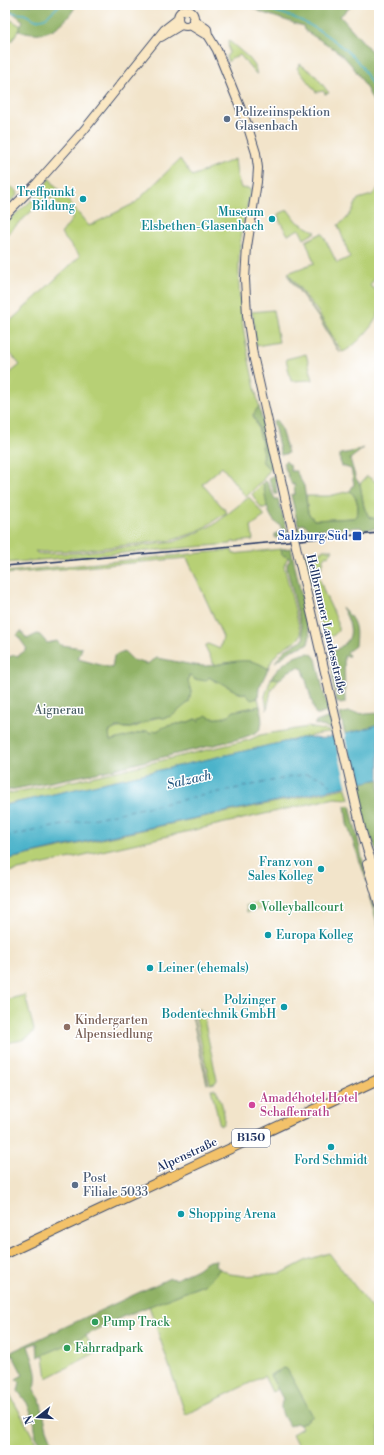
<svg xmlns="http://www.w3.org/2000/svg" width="384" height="1455" font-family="'Libre Bodoni',serif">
<rect width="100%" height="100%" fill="#fff"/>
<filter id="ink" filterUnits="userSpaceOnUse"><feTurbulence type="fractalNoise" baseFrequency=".025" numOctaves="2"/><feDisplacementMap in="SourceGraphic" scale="8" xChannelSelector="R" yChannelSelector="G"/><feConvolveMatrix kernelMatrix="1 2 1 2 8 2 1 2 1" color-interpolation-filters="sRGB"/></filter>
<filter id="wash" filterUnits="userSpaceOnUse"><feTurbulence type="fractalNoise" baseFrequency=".012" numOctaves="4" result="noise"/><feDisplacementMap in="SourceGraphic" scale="16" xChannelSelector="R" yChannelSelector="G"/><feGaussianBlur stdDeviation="0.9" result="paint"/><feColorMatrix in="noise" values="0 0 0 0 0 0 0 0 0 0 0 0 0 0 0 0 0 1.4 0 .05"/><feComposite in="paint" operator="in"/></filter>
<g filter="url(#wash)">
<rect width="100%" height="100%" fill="#f2e4ca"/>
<g fill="#b7d075" stroke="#69806a">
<polygon points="11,20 21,26 11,42 5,38 5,30"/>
<polygon points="228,40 249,58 255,66 257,75 240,55 232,58 228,62 226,57 229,53"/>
<polygon points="300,64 315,75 329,93 325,94 324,91 316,92 297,68"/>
<path d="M180 159 192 176 235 159 237 175 241 188 251 189C247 207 242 226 240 246 235 300 247 353 259 406L253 415C259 429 264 446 262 461L270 470 262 481 246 497 222 467 202 484 227 512 205 527 194 533 173 540 76 551H56L43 552 35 551 37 553 41 554 76 553 174 542 195 534 216 523 249 497 265 516 251 526 253 540 232 542 231 544 5 563V377L20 365 5 347V326L80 256 61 234 73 218 48 196 5 236V224C18 211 35 199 47 186L46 184 49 178 89 226 135 203Z"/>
<polygon points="5,183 16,190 18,193 14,199 5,203"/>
<path d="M379 187V271L370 286 379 292C379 299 381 308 378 314 375 325 352 350 342 352L318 312 288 273 314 263 306 241 322 233 337 263 350 257 338 225C350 218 352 211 358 199L372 195Z"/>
<polygon points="288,210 296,221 316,232 304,239 299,229 288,235 279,220 278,214"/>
<polygon points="288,276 289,276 322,321 340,353 338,351 318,317"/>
<polygon points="273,310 279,342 256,346 253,316 251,312"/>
<polygon points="306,354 313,380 291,381 286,359"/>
<polygon points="367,476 379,484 379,520 369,517 364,507 360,484"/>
<polygon points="263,483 268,506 264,508 261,508 252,494"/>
<path d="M350 491C358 498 359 507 357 517L353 518 314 520 308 513 306 496H329Z"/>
<path d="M297 527C305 527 308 533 315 532V535L299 536Z"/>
<path d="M281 549 282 555 288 557 284 566 301 634C299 643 287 644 281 650 275 655 271 661 268 669 255 658 229 662 214 665L205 646 208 644 220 649 223 637 187 558 5 574V572L232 550 233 554Z"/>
<polygon points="323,550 333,550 328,556 326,555 322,560 324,561 319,572 314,553 323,551"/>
<polygon points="304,554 309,554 312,556 324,592 338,622 338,631 333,636 326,635 323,630"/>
<path d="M189 675 209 677 216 682 223 684 239 693 246 694 255 699 258 698 260 706 234 711C226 720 214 719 204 717L200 721 195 719C188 723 181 723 173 725 165 726 159 730 152 733L147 731 110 742 109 732C120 725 120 729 131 728 143 726 152 715 164 718L189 702 191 692 188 681Z"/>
<polygon points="271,678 280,679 271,690 267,710 265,696"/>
<polygon points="308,727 330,731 330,733 319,734 5,805 5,794 78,780 249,740 260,735"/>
<polygon points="346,788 349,799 335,798 5,873 5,860 184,821"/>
<polygon points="260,902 261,909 247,912 246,905"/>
<path d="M25 995 34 1030C30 1041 16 1041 5 1043V1000Z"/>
<polygon points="200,1009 203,1014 217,1080 215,1083 210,1084 196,1019 195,1010"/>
<polygon points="192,1011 193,1011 193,1017 208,1084 207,1084 192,1016"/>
<path d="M211 1089H215C219 1093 226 1115 224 1121 223 1125 223 1124 220 1126Z"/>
<polygon points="329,1253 379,1317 379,1450 300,1450 292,1434 302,1428 300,1425 313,1416 270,1375 278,1389 272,1392 264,1376 187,1414 185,1413 149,1306 206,1284 220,1269 230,1274 245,1276 282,1273 307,1260"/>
<polygon points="81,1326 95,1353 47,1378 42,1343"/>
<polygon points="5,1385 6,1387 40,1450 5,1450"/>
</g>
<g fill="#91b266" stroke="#567062">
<path d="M5 5H76C70 18 57 30 43 33 35 34 26 32 18 31L23 21 11 11 5 8Z"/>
<path d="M247 5H353L340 16 379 60V113C369 94 361 74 345 58 333 46 317 39 304 30L303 26 263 13Z"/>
<path d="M259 406 273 466 270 470 262 461C265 446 259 429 253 415Z"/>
<polygon points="276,420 280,426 288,453 281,455 273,421"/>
<path d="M364 448 350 459 356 479 360 484 364 507 369 517 379 520V528L362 530 361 527 311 530 304 524 298 525 291 495 295 494 294 484 292 485 283 463 286 461 288 464H290L291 471H296L304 486 308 513 314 520 353 518 357 516C359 507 358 498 350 491L354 484 351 469 342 466 340 461V454L356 451Z"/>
<polygon points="275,474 277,494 275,494 269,479"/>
<path d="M265 481 267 482 275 499H278L289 537 275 538V534L282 530 280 525C266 519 266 497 263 483Z"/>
<polygon points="291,548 310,635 308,644 292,650 275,662 285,650 304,639 287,569 287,564 290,560 288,557 282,555 281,549"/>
<path d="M342 607C356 622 357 626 355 646L347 652 349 656H344L345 703 340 704 339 702 337 703 333 683V674L330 655C333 650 339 649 343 645 357 635 348 619 342 607Z"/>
<path d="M21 631 27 639 37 634 40 635 47 643 57 641 61 645 82 648 78 659 112 668 114 656 124 651 133 660 147 664 157 658C171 660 192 666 206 666 227 665 248 653 268 669L259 688 258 698 251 700 246 694C237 693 232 689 224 684 219 682 214 681 209 677L206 681 194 679 192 676 189 675 188 681 191 692 189 702 172 716 164 718 159 717 152 718 149 721 130 728 117 727 109 732 110 741 147 731 152 733 153 730 157 731C168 722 184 726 195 719L199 721 200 718 204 717 206 715C213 721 228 718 234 711L260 706C264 731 263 731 239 739L101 772 5 791V658L15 655 18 656 27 649 17 635Z"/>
<path d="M309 653 313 655 316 659 328 711 319 715 315 713 303 669 298 667 289 671 280 679 271 678C281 664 292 655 309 653Z"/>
<polygon points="348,712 366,714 379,713 379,724 362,730 345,734 340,714"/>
<polygon points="330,717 332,729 314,724 316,722"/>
<polygon points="379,779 379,857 366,826 356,784"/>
<polygon points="350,805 366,875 367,882 347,824 345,806"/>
<polygon points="369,896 379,917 379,929"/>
<path d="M216 1260 215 1265 220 1269 206 1284 122 1317 69 1344 38 1357 37 1343 28 1346C33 1361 40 1375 34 1390L40 1399 47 1429 54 1446 58 1450H44L36 1437 34 1420 27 1403 18 1391 20 1382 16 1379 23 1375 11 1352 170 1278 176 1279C187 1272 197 1272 205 1262Z"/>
<path d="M284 1368 287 1369 313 1416 300 1425 296 1423 289 1426C283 1415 278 1410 283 1399L270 1375Z"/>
</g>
<path fill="#4cb3ca" stroke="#347194" d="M379 724V779C255 807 129 830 5 860V805L306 737 321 739 362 730Z"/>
<polygon fill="#f2e4ca" points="344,732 356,786 347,789 334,734"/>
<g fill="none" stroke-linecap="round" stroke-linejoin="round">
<g stroke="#4cb3ca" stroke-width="1.5">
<path d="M257 5C270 11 283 13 295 18 317 27 348 48 362 67 368 77 374 89 379 100"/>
<polyline points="5,12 24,14 36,20 45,18 60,5"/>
</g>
<path stroke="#2c5d84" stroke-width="1" stroke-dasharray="5 4" stroke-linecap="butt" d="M5 837 305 774C316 775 323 777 331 786"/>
</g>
</g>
<g filter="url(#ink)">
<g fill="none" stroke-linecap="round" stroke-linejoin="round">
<g stroke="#3b4a6e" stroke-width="10">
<g id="secondary">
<circle cx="186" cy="18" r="8"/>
<polyline points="193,19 207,29 208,35 217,50 247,124 256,153 258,168 257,182 247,247 245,279 247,315 253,355 290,520"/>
<polyline points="190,25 203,33 208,35"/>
<polyline points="161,37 181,25"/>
<polyline points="5,215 37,183 84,130 164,30 178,19"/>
<polyline points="300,564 361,828 367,849 379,882"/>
<polyline points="367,864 379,904"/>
</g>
</g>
<g stroke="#3b4a6e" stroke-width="11">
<polyline id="primary" points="5,1254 379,1079"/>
</g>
<use href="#secondary" stroke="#fae7c3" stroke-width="8"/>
<use href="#primary" stroke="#f3c26a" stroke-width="9"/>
<polyline stroke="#1b2f5e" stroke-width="1.5" points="5,566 379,533"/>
<g stroke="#3b4a6e" stroke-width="10" stroke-linecap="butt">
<polyline id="secondary-bridge" points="290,520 300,564"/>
</g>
<use href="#secondary-bridge" stroke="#fae7c3" stroke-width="8"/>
</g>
</g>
<g fill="#5c6f8a" stroke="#fff" stroke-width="1.5">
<circle cx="227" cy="119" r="4"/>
<circle cx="75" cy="1185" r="4"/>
</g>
<g fill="#0f9aa8" stroke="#fff" stroke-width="1.5">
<circle cx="83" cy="199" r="4"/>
<circle cx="272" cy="219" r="4"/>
<circle cx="321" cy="869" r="4"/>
<circle cx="268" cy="935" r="4"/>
<circle cx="150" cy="968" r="4"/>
<circle cx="284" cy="1007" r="4"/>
<circle cx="331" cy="1147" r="4"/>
<circle cx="181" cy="1214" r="4"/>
</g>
<rect fill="#1a4fb4" stroke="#fff" stroke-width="1.5" x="352" y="531" width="10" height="10" rx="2"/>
<g fill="#2e9e5b" stroke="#fff" stroke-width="1.5">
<circle cx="253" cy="907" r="4"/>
<circle cx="95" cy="1322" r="4"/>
<circle cx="67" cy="1348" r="4"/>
</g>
<circle fill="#8d6e63" stroke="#fff" stroke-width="1.5" cx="67" cy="1027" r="4"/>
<circle fill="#d1479c" stroke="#fff" stroke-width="1.5" cx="252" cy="1105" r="4"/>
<g text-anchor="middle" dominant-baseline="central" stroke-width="3" stroke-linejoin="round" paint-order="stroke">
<rect fill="#fff" stroke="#5f6d8e" stroke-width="1" x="232" y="1129" width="38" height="18" rx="3"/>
<g font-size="11" font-weight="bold" fill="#1b2f5e">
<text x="251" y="1138">B150</text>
</g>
<g font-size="12" fill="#4e5e75" stroke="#fff" text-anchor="start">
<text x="235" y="112">Polizeiinspektion<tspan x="235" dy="14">Glasenbach</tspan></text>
<text x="83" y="1178">Post<tspan x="83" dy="14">Filiale 5033</tspan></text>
</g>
<g font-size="12" fill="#0d838f" stroke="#fff" text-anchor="end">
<text x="75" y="192">Treffpunkt<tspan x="75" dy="14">Bildung</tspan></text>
<text x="264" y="212">Museum<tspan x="264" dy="14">Elsbethen-Glasenbach</tspan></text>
<text x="313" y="862">Franz von<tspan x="313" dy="14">Sales Kolleg</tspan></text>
<text x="276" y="935" text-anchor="start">Europa Kolleg</text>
<text x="158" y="968" text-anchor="start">Leiner (ehemals)</text>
<text x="276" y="1000">Polzinger<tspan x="276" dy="14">Bodentechnik GmbH</tspan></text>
<text x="331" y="1160" text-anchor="middle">Ford Schmidt</text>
<text x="189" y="1214" text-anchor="start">Shopping Arena</text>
</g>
<g font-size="12" fill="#164399" stroke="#fff" text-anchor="end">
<text x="348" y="536">Salzburg Süd</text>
</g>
<g font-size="12" fill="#1b2f5e" stroke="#fff">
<text transform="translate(326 624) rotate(77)">Hellbrunner Landesstraße</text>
<text transform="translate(187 1155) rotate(-25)">Alpenstraße</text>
</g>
<g font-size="12" fill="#4a5f65" stroke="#fff">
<text x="59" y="710">Aignerau</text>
</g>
<g font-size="12" fill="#27864d" stroke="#fff" text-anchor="start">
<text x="261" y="907">Volleyballcourt</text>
<text x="103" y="1322">Pump Track</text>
<text x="75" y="1348">Fahrradpark</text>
</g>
<g font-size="12" fill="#785e54" stroke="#fff" text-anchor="start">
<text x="75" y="1020">Kindergarten<tspan x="75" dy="14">Alpensiedlung</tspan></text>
</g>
<g font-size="12" fill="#b23c85" stroke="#fff" text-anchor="start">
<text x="260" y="1098">Amadéhotel Hotel<tspan x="260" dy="14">Schaffenrath</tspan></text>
</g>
<g font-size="13" font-style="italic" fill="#2c5d84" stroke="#fff">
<text transform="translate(189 780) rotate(-13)">Salzach</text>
</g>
</g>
<rect width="384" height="1455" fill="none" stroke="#fff" stroke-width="20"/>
<g transform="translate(38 1417) rotate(253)" stroke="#ffffff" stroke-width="3" paint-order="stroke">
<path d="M0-3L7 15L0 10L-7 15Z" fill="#1b2f5e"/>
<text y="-6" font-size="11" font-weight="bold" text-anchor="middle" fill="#1b2f5e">N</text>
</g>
</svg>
